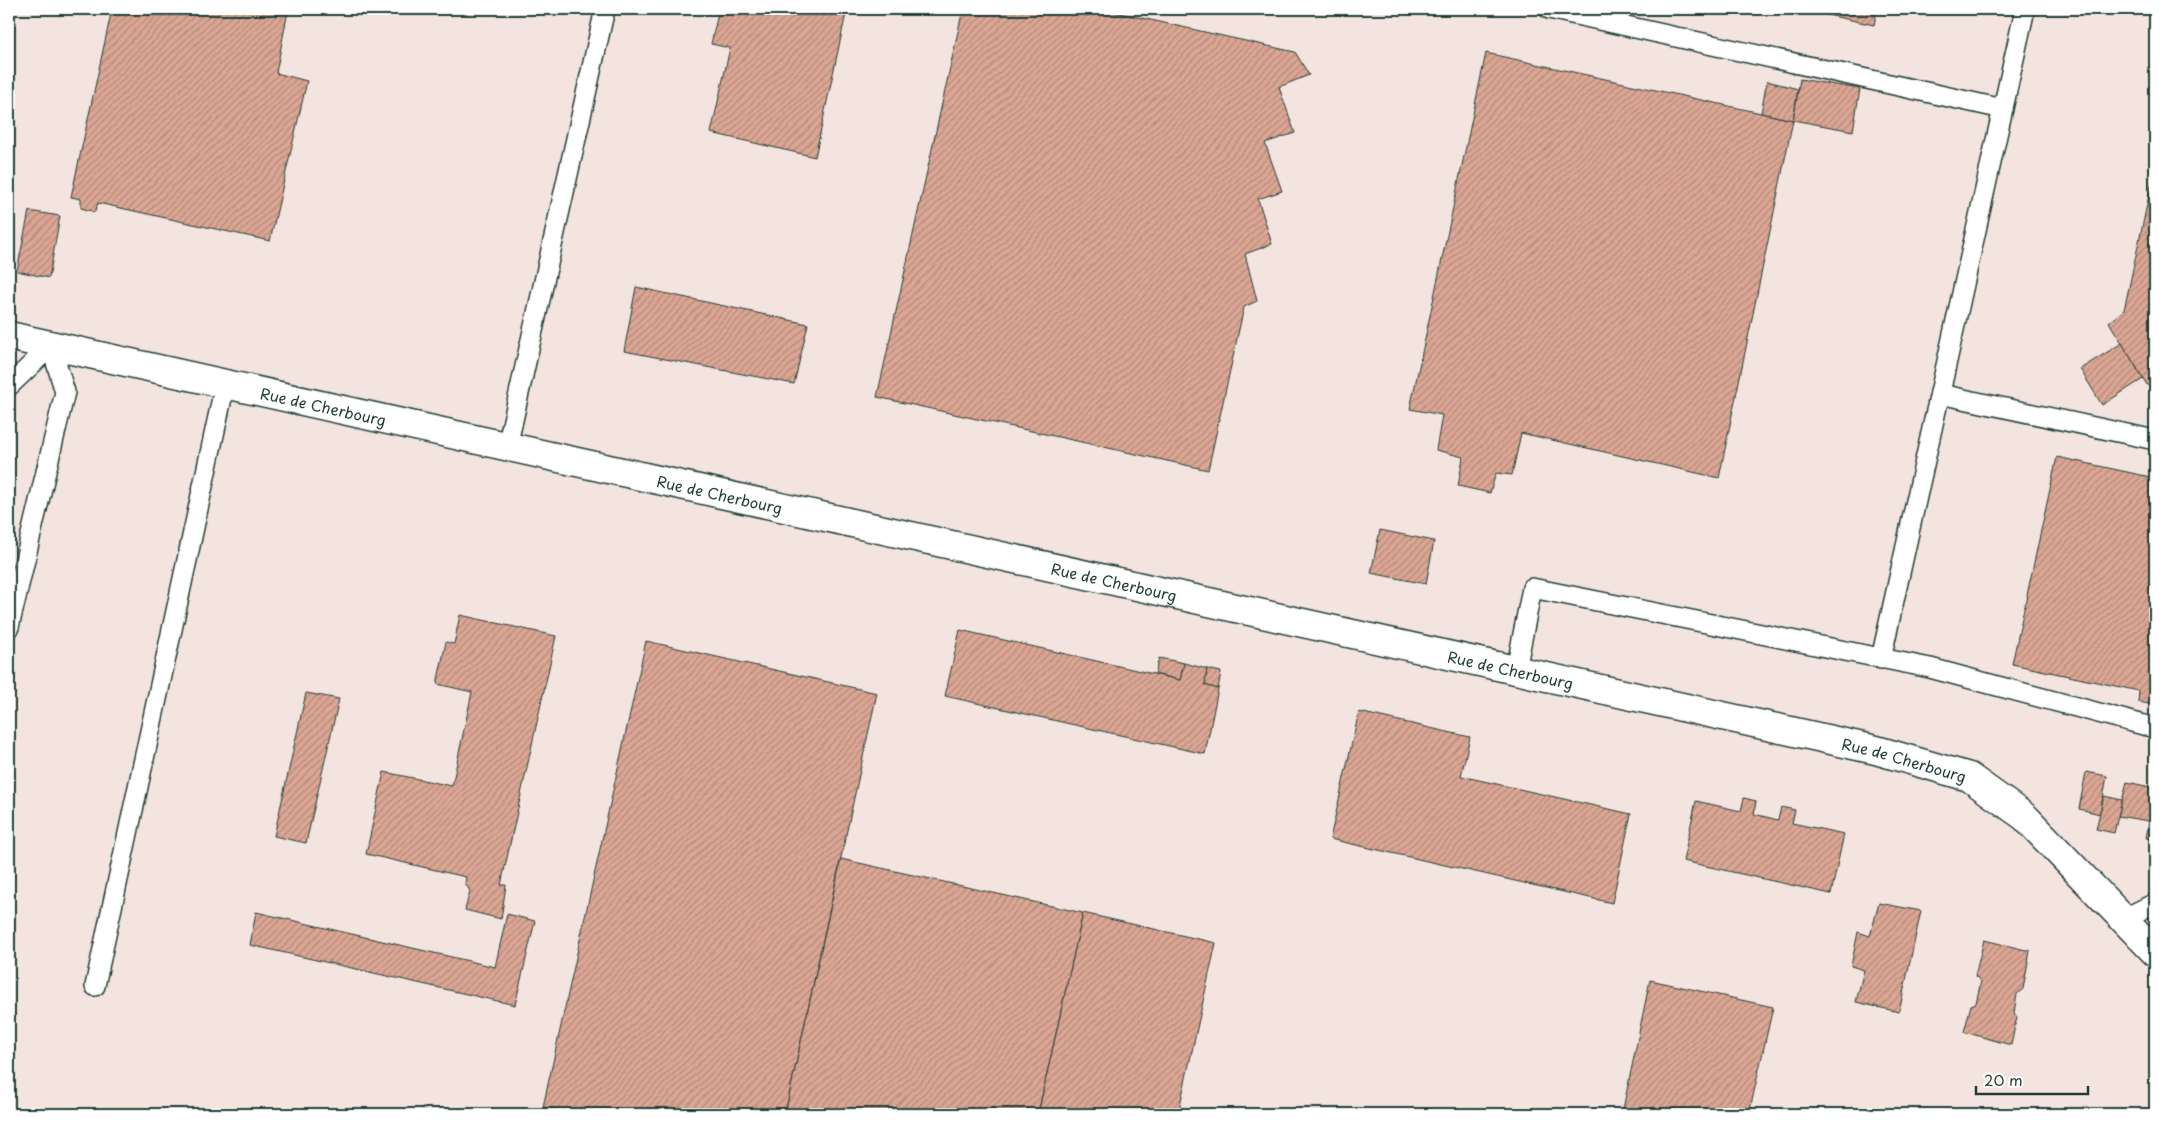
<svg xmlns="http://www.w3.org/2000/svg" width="2164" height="1123" font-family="'Playpen Sans',sans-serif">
<defs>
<pattern id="building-hatch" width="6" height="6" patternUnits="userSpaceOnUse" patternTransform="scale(1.25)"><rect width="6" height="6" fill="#dca694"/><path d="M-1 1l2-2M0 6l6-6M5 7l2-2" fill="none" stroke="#b2887a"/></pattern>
</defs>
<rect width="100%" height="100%" fill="#fff"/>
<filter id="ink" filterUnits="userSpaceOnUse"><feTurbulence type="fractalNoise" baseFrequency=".02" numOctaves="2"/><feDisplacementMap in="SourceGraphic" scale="10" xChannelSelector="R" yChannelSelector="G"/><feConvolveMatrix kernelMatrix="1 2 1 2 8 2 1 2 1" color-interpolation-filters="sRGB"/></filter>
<g filter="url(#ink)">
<rect fill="#f4e4df" x="9" y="9" width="2146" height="1105"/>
<g fill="url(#building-hatch)" stroke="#1f3d34">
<polygon points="112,9 276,9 288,11 276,73 307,81 270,241 98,203 95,212 81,208 81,199 71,197"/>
<polygon points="719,9 847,9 815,157 711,133 730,48 711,44"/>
<polygon points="963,9 1101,9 1295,52 1309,75 1279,87 1295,133 1265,143 1282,191 1258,199 1272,244 1245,254 1257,301 1244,307 1208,470 877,397"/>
<polygon points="1799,9 1877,9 1874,25"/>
<polygon points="1486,53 1793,120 1719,478 1521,433 1512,475 1496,473 1490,493 1458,486 1463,457 1436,450 1442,415 1410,409"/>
<polygon points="1800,79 1860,89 1853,131 1793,120"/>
<polygon points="1767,81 1798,89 1793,120 1761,113"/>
<polygon points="2155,168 2155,387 2147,385 2109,322 2124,310"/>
<polygon points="29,211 60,216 49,278 17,271"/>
<polygon points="636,287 808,324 794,384 624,351"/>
<polygon points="2122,343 2143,379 2102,405 2080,369"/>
<polygon points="2057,457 2155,478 2155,705 2138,702 2139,691 2012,664"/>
<polygon points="1380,530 1434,541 1426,584 1371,573"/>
<polygon points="460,615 556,636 501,885 506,885 501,919 465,910 470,891 465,883 466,877 366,854 384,772 452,786 472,692 437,684 446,642 454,644"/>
<polygon points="960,630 1180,680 1184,663 1207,669 1205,685 1218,689 1205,754 945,696"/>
<polygon points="646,641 877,693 785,1114 577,1114 543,1107"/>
<polygon points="1159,658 1184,663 1180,680 1155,674"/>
<polygon points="1207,669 1221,672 1218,689 1205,685"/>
<polygon points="306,693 339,699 306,843 274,836"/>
<polygon points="1359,712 1470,737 1461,776 1631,814 1612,903 1330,839"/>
<polygon points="2086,772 2107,776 2100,814 2079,809"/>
<polygon points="2127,782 2155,788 2149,821 2118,816"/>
<polygon points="2155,792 2155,840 2146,838"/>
<polygon points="2104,796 2122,800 2114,833 2096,829"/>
<polygon points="1744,798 1756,801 1754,814 1778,820 1781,807 1795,810 1792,823 1844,834 1831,894 1683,861 1696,801 1741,811"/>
<polygon points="841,859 1083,913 1038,1114 785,1114"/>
<polygon points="1879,903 1921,911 1899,1012 1856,1002 1864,970 1851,966 1858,932 1870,936"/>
<polygon points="256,912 495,967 507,914 535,921 515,1005 250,945"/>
<polygon points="1083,913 1216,943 1178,1114 1038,1114"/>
<polygon points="1984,940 2030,951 2023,989 2017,994 2014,1013 2017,1017 2011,1045 1964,1032 1971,1005 1976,1003 1981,981 1975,976"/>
<polygon points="1650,980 1773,1007 1749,1114 1622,1114"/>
</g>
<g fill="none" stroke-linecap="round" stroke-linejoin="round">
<g stroke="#1f3d34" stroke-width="22">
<g id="lane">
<polyline points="1549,9 2003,109"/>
<polyline points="9,386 51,346 65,392 9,627"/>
<polyline points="1940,394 2155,440"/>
<polyline points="507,447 605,9"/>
<polyline points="1881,659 2025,9"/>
<polyline points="1516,670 1532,588 1930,668 2155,728"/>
<polyline points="2123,919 2155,903"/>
<polyline points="95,986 225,384"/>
</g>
</g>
<g stroke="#1f3d34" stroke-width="31">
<g id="street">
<path id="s1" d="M9 336 1876 750 1969 777 2025 817 2155 952"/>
</g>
</g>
<use href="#lane" stroke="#fff" stroke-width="19"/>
<use href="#street" stroke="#fff" stroke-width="28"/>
</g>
</g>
<g text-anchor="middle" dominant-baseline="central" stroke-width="4.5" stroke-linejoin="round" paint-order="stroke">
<g font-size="15" fill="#1f3d34" stroke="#fff">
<text stroke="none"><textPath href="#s1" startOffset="322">Rue de Cherbourg</textPath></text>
<text stroke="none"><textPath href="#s1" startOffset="728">Rue de Cherbourg</textPath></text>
<text stroke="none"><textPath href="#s1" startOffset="1132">Rue de Cherbourg</textPath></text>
<text stroke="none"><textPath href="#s1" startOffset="1538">Rue de Cherbourg</textPath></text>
<text stroke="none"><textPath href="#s1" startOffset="1942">Rue de Cherbourg</textPath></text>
</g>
</g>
<rect width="2164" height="1123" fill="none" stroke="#fff" stroke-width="30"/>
<rect x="15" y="15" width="2134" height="1093" fill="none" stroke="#1f3d34" stroke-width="2" filter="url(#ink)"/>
<path d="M1976 1086v8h112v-8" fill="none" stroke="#1f3d34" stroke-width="2.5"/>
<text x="1984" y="1086" font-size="15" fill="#1f3d34" stroke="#ffffff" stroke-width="4" paint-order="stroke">20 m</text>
</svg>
